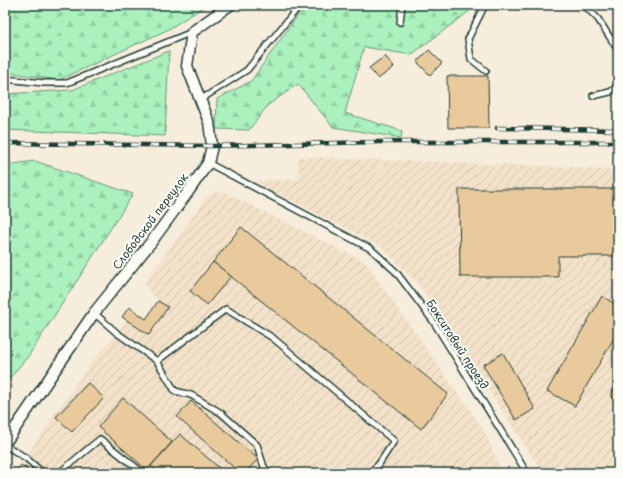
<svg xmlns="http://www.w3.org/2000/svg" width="623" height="478" font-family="'Playpen Sans',sans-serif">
<defs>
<pattern id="industrial-furrows" width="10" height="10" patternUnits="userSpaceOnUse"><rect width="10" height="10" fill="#f3e2c9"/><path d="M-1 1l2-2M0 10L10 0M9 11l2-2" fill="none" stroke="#d0c3ad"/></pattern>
<pattern id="forest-firs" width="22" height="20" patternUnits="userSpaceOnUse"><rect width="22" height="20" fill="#abf1be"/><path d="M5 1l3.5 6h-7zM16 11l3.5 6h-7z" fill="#93d0a4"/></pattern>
</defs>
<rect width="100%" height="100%" fill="#f7eddc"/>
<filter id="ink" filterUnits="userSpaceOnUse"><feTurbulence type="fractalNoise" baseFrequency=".025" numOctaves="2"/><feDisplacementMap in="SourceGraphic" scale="8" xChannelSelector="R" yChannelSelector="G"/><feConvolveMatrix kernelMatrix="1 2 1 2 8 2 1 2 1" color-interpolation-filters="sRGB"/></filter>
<g filter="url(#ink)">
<g fill="url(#industrial-furrows)">
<polygon points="298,157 569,167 618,171 618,473 543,473 419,285 382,247 258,183 259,181 299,179"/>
<polygon points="224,192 365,262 484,430 502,473 16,473 54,415 94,359 128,321 122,317 129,307 146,318 158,301 144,284 207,197 214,193"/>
</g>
<g fill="url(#forest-firs)" stroke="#659779">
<polygon points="5,5 207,5 167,30 59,80 5,72"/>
<polygon points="305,5 476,5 475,7 411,55 364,47 345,113 402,131 401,138 333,127 298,84 268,105 249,130 216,129 217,99 251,81"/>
<polygon points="169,51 165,136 5,130 5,94 72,90"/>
<polygon points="35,161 133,194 29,355 5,384 5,165"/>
</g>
<g fill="#e9ca9c" stroke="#1f3d34">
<polygon points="444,5 457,5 452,11"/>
<polygon points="429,50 442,63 430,75 417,62"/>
<polygon points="385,56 394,67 378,79 369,68"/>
<polygon points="447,76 488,76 489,128 448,128"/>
<polygon points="459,189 618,189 618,256 558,256 558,277 460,277"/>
<polygon points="241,227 448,394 421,429 213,262"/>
<polygon points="213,262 231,276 207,305 190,291"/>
<polygon points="602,296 618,306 618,331 575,406 547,391"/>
<polygon points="158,301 168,307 149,335 122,317 129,307 146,319"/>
<polygon points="503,353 535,409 516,420 483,365"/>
<polygon points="618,381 618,401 610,396"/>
<polygon points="88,383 104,398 72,432 56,417"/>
<polygon points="123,398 172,442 147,470 98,427"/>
<polygon points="191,401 258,459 245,473 240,473 177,417"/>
<polygon points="180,434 225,473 159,473 151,466"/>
<polygon points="21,465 32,473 16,473"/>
<polygon points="125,467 132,473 119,473"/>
</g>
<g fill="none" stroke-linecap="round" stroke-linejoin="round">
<g stroke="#1f3d34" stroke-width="8">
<g id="service">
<polyline points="485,5 468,39 471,59 486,71"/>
<polyline points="584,5 598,19 618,50"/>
<polyline points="400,22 402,5"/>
<polyline points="5,79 44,83 67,83 192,32"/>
<polyline points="593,96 610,92 618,86"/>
<polyline points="200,100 247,70 300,5"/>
<polyline points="208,163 371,249 396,272 433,321 527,473"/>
<polyline points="94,313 117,333 157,361 175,391 191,395 221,413 257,445 264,467 270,473"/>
<polyline points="157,361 226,309 273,338 394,441 379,464 369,473"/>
<polyline points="5,445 26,458 43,473"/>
<polyline points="59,473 100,439 143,473"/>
</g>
</g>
<g stroke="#1f3d34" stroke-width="13">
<polyline id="minor" points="5,443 94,313 152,241 188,192 208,163 212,146 209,122 187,66 192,32 230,5"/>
</g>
<use href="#service" stroke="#fdfcf7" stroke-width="5"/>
<use href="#minor" stroke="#fdfcf7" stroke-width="10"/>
<g stroke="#1f3d34" stroke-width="4.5">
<g id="rail">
<polyline points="497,128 618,130"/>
<polyline points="5,143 212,146 378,142 618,142"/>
</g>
</g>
<use href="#rail" stroke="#fdfcf7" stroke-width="3" stroke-dasharray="9" stroke-linecap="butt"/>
</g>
</g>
<g text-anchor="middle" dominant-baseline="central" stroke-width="4" stroke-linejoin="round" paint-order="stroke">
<g font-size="11" fill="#1f3d34" stroke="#fdfcf7">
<text transform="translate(150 221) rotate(-53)">Слободской переулок</text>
<text transform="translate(458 344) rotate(57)">Бокситовый проезд</text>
</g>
</g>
<rect width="623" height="478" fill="none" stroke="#fdfcf7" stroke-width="20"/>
<rect x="10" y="10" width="603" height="458" fill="none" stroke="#1f3d34" stroke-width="1.5" filter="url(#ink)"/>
</svg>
